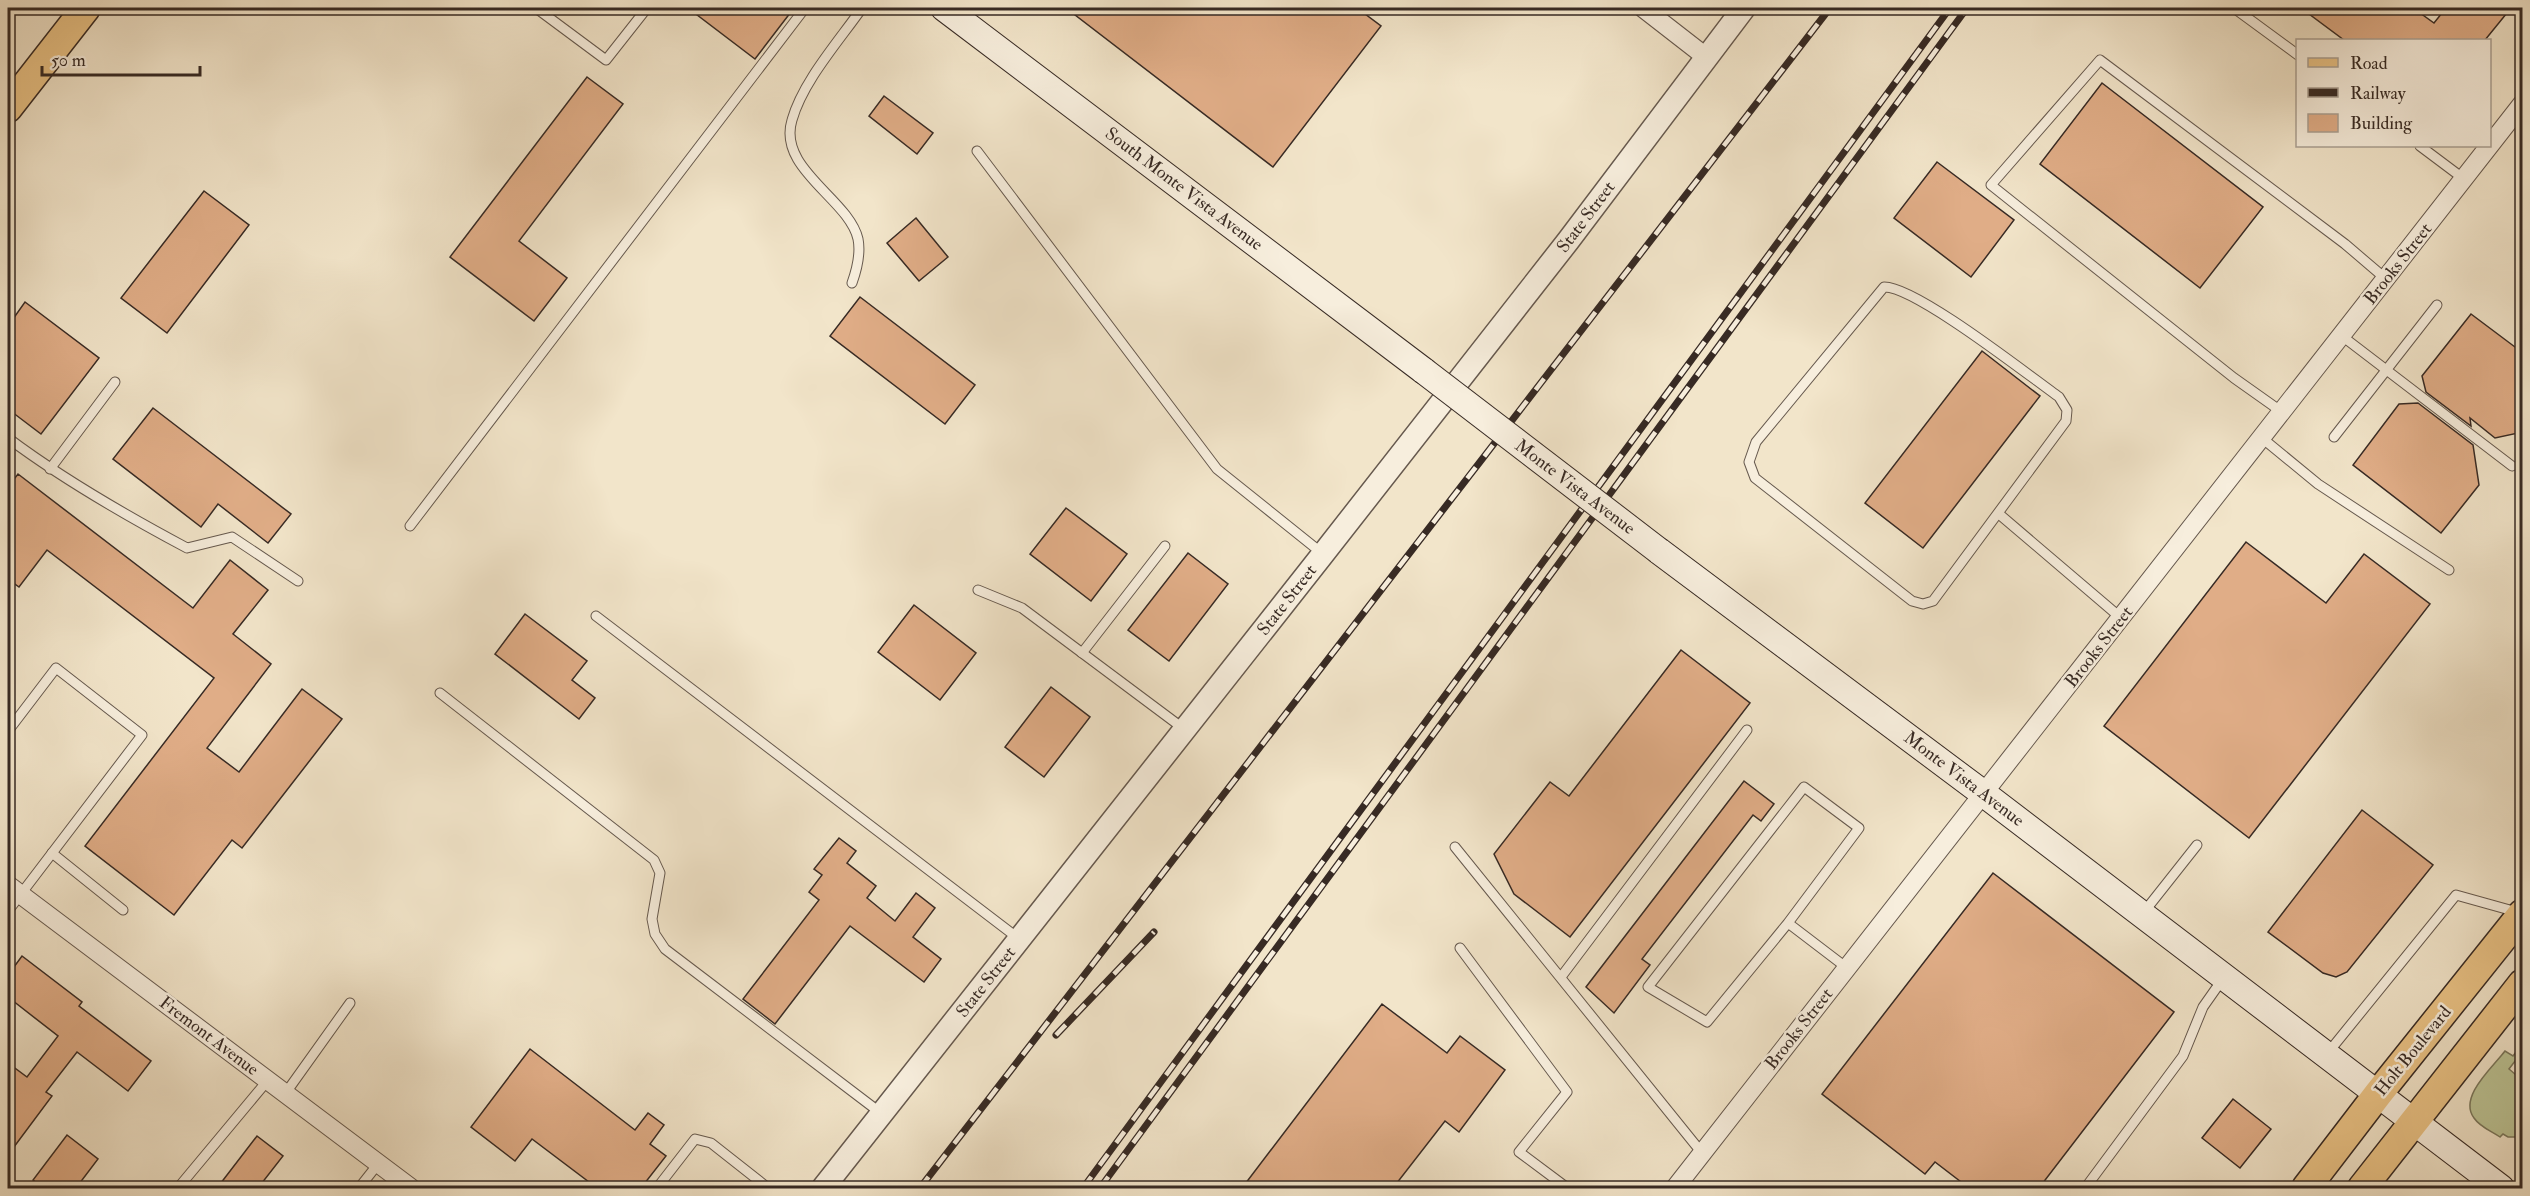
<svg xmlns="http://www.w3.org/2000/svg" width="2530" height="1196" font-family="'IM FELL Double Pica',serif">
<rect width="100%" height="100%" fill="#f2e5ca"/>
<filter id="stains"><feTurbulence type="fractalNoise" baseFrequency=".00333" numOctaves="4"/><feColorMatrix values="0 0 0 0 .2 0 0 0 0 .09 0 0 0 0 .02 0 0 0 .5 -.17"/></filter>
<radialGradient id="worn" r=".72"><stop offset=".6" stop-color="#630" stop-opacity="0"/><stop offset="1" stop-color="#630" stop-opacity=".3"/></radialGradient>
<path fill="#bcc495" stroke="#7a775c" stroke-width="1.5" d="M2522 1029V1052L2509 1069 2522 1080V1137H2508L2503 1134 2500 1137C2491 1131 2480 1127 2474 1118 2458 1097 2493 1067 2505 1051L2513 1056 2522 1044 2516 1037Z"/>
<g fill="#e0ad87" stroke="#372a24" stroke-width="1.5">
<polygon points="688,8 794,8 755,59"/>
<polygon points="1066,8 1357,8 1381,26 1273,167"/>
<polygon points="2301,8 2413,8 2434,23 2446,8 2511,8 2485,40 2344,40"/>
<polygon points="587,77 623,104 519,241 567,278 534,321 450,257"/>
<polygon points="2102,83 2263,207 2200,288 2040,164"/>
<polygon points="884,96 933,133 917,154 869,116"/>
<polygon points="1937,162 2014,220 1971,277 1894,218"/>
<polygon points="204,191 249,225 167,333 121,298"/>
<polygon points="916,218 948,257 919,281 887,243"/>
<polygon points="860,297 975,385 945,424 830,336"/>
<polygon points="25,302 99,358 41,434 8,409 8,326"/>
<polygon points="2471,314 2523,353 2523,432 2495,438 2470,418 2471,426 2426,392 2422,376"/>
<polygon points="1982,351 2040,396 1923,548 1865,503"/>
<polygon points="2418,403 2473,445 2479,485 2441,533 2353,465 2399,404"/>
<polygon points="153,408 291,514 268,543 218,504 201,527 113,459"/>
<polygon points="18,474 193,608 230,560 268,590 233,634 271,664 207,748 239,772 302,689 342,719 242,848 232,840 174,915 85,846 214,678 47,550 19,587 8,579 8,487"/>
<polygon points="1066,508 1127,554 1091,601 1030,554"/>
<polygon points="2246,542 2326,603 2364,554 2430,604 2249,838 2104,726"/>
<polygon points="1188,553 1228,584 1169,661 1128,630"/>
<polygon points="914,605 976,653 940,700 878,652"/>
<polygon points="525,614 587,661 572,680 595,698 579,719 495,654"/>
<polygon points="1681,650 1750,703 1570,937 1514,894 1494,854 1550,782 1569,796"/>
<polygon points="1051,687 1090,717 1044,777 1005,747"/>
<polygon points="1744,781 1774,804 1761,821 1753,815 1642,959 1650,965 1614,1013 1586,987"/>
<polygon points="2362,810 2433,865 2347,972 2336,977 2323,973 2268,932"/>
<polygon points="839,838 856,851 847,863 876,886 867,898 895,921 916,893 935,908 913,937 941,959 924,982 850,926 775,1024 743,999 819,900 809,892 822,875 814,869"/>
<polygon points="1993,873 2174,1012 2039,1188 1969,1188 1935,1162 1925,1174 1822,1094"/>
<polygon points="22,956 82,1002 79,1006 151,1061 128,1091 77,1052 46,1092 52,1096 8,1155 8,1063 27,1077 58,1036 8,997 8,975"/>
<polygon points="1382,1004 1447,1053 1460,1036 1505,1070 1459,1132 1445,1121 1393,1188 1242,1188"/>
<polygon points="530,1049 635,1130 648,1113 664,1125 650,1144 666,1156 641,1188 597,1188 532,1139 515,1161 471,1127"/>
<polygon points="2233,1099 2271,1129 2240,1168 2202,1138"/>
<polygon points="67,1135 98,1159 76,1188 44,1188 33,1180"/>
<polygon points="257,1136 283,1156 258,1188 217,1188"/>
</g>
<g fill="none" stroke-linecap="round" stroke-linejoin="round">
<g stroke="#66594e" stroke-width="11">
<g id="service">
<polyline points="536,8 606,60 647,8"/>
<polyline points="2234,8 2298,55"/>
<polyline points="2420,146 2464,179"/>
<polyline points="977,151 1217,469 1323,554"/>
<path d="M852 283C857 269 861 254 858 239 849 199 777 169 792 120 803 81 839 41 862 8"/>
<path d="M1884 287C1915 286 2028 375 2059 397L2067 410 2066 421 1933 601 1923 604 1912 601 1755 478 1749 462 1756 442Z"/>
<polyline points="2342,336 2512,466"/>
<polyline points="2282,412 2234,378 1991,185 2100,60 2345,244 2386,279"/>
<polyline points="2334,437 2437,305"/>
<path d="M8 438C64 480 125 515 187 548L232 537 298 581"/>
<polyline points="2262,438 2318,484 2449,570"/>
<polyline points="50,469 115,382"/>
<polyline points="1999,514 2121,618"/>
<polyline points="410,526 805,8"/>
<polyline points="978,590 1022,608 1184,729"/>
<polyline points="596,616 1019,939"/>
<polyline points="1082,653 1165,546"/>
<polyline points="440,693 654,860 660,873 652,919 655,934 665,949 882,1114"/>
<polyline points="8,731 56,668 142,735 8,911"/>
<polyline points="1455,847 1702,1153"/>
<polyline points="52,853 123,910"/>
<polyline points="2144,912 2197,845"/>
<polyline points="1788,923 1707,1022 1648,987 1804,787 1859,828 1788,923 1847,968"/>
<polyline points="1460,948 1567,1092 1519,1152 1566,1187"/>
<polyline points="1561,977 1747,730"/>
<polyline points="2327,1054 2456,895 2517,912"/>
<polyline points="285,1094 350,1003"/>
<polyline points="2086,1187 2183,1056 2203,1007 2222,980"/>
<polyline points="178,1188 268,1080"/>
<polyline points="359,1188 378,1164"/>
<polyline points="657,1188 695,1139 711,1143 768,1188"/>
</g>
</g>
<g stroke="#66594e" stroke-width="20">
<g id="minor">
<polyline points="1643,8 1706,57"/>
<polyline points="8,885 411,1188"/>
<polyline points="1675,1188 2522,104"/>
</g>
</g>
<g stroke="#66594e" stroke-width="25">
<polyline id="tertiary" points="823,1188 1323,554 1568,241 1744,8"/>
</g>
<g stroke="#372a24" stroke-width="28">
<g id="secondary">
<polyline points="944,8 1424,371"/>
<polyline points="1659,551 1984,794 2501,1188"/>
</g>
</g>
<g stroke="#372a24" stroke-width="31">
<g id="primary">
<polyline points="8,108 86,8"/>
<polyline points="2306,1188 2378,1094 2522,914"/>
<polyline points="2362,1188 2522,984"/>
</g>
</g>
<use href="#service" stroke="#f7eedd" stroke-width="9"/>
<use href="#minor" stroke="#f7eedd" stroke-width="18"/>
<use href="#tertiary" stroke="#f7eedd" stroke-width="22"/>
<use href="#secondary" stroke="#f7eedd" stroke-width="26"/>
<use href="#primary" stroke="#e9c285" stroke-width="28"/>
<g stroke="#372a24" stroke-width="7">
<g id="rail">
<polyline points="1056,1035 1154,932"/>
<polyline points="920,1188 1830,8"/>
<polyline points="1083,1188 1950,8"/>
<polyline points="1100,1188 1967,8"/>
</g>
</g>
<use href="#rail" stroke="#f7eedd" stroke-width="4.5" stroke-dasharray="14" stroke-linecap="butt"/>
<g stroke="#372a24" stroke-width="28" stroke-linecap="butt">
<polyline id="secondary-bridge" points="1424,371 1659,551"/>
</g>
<use href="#secondary-bridge" stroke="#f7eedd" stroke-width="26"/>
</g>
<g text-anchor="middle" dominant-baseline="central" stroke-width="5" stroke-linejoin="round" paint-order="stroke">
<g font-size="18" fill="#372a24" stroke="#f7eedd">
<text transform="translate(1184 189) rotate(37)">South Monte Vista Avenue</text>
<text transform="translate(1586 217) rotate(-53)">State Street</text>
<text transform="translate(2398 264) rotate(-52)">Brooks Street</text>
<text transform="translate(1575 487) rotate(37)">Monte Vista Avenue</text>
<text transform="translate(1287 600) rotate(-52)">State Street</text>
<text transform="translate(2099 647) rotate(-52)">Brooks Street</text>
<text transform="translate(1964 779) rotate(37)">Monte Vista Avenue</text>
<text transform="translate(986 982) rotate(-52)">State Street</text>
<text transform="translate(1799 1029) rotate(-52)">Brooks Street</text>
<text transform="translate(209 1036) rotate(37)">Fremont Avenue</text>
<text transform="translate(2413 1051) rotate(-51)">Holt Boulevard</text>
</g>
</g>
<rect width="2530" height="1196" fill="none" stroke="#f2e5ca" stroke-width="30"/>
<rect x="9" y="9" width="2512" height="1178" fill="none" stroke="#372a24" stroke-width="3"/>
<rect x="15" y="15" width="2500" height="1166" fill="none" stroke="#372a24" stroke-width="1.5"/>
<rect x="2296" y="39" width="195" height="108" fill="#f7eedd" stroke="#aaa093" stroke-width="1.5"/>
<rect x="2308" y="58" width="30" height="9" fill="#e9c285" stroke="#aaa093" stroke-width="1.5"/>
<text x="2350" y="69" font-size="18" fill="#372a24">Road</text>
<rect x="2308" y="88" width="30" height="9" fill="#372a24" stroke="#aaa093" stroke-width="1.5"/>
<text x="2350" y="99" font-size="18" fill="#372a24">Railway</text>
<rect x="2308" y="114" width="30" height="18" fill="#e0ad87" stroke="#aaa093" stroke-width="1.5"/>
<text x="2350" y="129" font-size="18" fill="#372a24">Building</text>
<path d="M42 66v9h158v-9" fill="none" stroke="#372a24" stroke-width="3"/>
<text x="51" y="66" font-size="18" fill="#372a24" stroke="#f7eedd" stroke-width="4.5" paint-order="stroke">50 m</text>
<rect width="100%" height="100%" filter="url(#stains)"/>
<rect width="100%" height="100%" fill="url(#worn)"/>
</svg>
